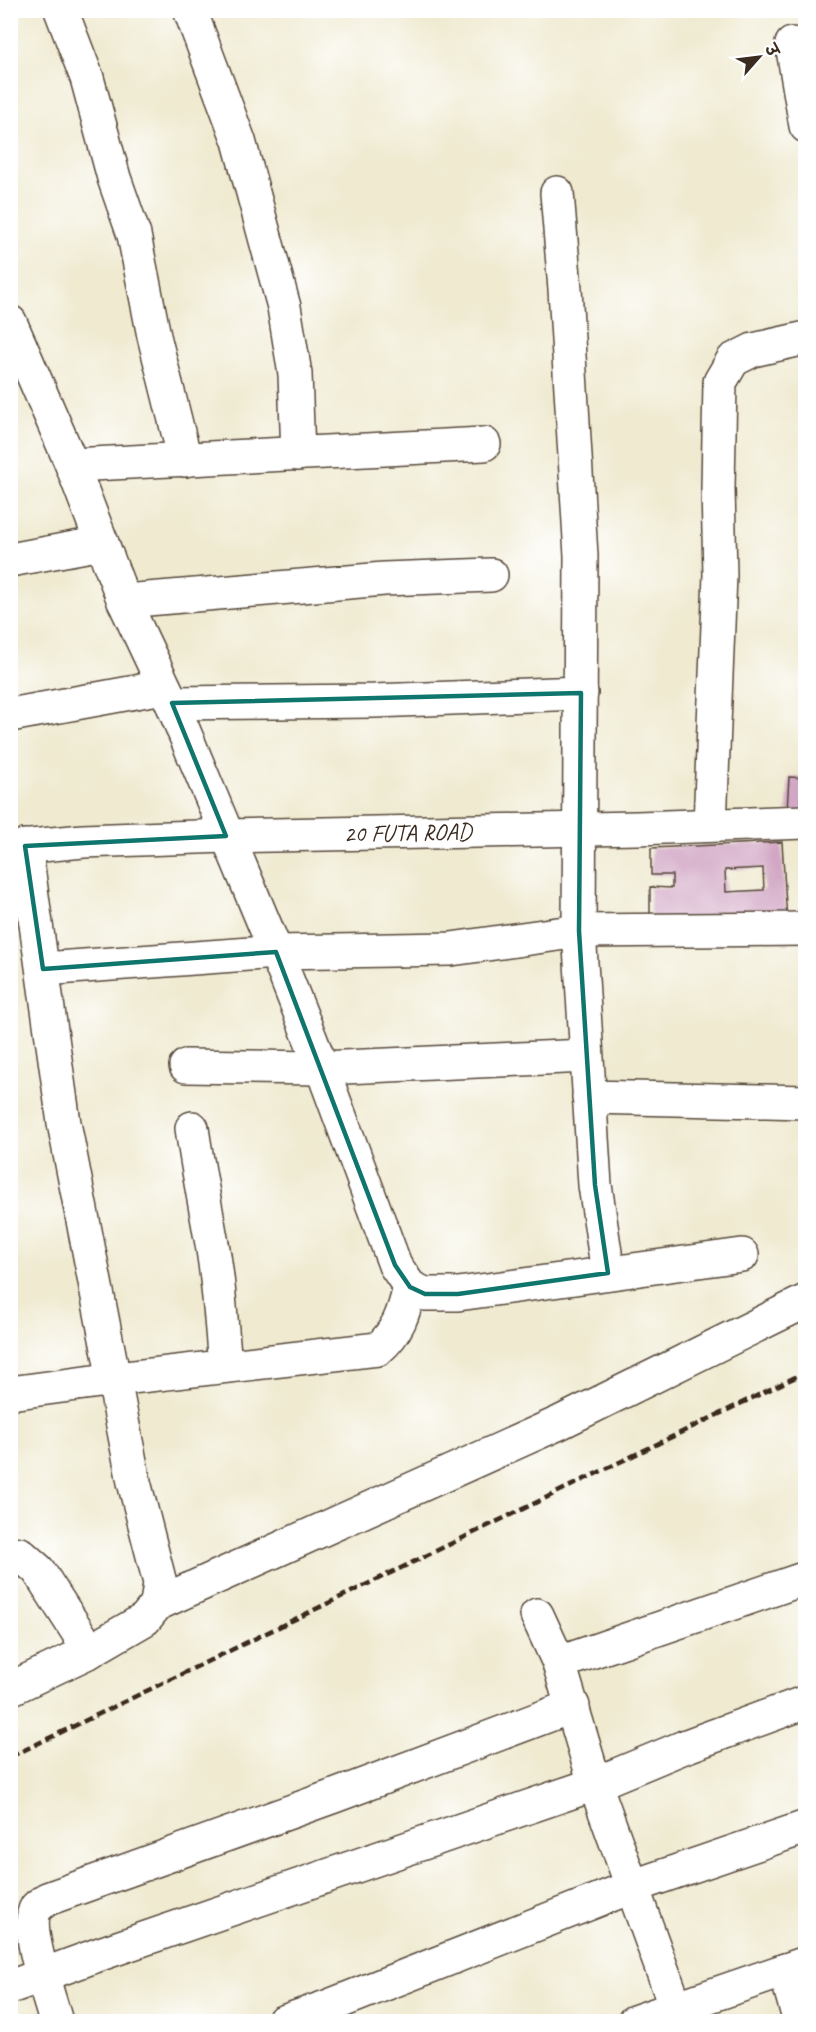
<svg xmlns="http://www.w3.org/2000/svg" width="816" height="2032" font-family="Caveat,'Playpen Sans Deva',sans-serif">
<rect width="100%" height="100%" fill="#fff"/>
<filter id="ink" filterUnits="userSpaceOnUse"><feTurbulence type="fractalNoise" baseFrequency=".0167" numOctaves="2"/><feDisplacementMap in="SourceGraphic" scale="12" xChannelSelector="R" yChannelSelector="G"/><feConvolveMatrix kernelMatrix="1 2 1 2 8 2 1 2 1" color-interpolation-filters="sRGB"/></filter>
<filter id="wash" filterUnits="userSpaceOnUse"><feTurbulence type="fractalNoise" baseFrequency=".008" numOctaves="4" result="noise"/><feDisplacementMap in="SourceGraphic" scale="24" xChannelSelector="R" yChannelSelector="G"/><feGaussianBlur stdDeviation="1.35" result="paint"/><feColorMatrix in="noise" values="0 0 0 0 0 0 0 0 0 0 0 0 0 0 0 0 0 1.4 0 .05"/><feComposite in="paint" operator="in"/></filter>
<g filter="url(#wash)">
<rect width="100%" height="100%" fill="#efead0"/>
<g id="blocks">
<g fill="#d2a7c5" fill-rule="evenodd">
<polygon points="789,777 806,778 806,812 787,811"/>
<path d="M782 842 787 920 650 926V887L672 888V875H651V848ZM763 868 764 890 726 892 725 870Z"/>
</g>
</g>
</g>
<g filter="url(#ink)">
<use href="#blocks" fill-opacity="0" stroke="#564739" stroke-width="1.5"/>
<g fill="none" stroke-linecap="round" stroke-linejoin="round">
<g stroke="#564739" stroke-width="36">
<g id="minor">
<polyline points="61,10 87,78 114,178 134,235 154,336 185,460"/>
<polyline points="190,10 239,141 284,307 295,374 298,454"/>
<polyline points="792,44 806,126"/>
<polyline points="557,193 565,289 581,556 579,931 595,1185 608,1273"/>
<polyline points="10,322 72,465 124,601 172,703 276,952 322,1068 395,1265 410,1287 425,1294 458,1294 742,1255"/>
<polyline points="72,465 484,444"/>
<polyline points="10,560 102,543"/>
<polyline points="124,601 384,579 491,575"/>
<polyline points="172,703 374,701 581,693"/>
<polyline points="10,715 163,687"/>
<polyline points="710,825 720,575 718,488 720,382 733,360 753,350 806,338"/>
<path id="s1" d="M10 848 83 841 226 836 637 828 806 822"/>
<polyline points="43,969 276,952 451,949 579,931 806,929"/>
<polyline points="186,1066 322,1068 586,1056"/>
<polyline points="589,1097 806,1102"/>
<path d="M192 1128C197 1164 204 1198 210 1233 219 1277 221 1322 225 1366"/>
<path d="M10 1393 115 1379 378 1349C398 1332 404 1312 410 1287"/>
<polyline points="10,1553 20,1554 38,1570 90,1651"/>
<polyline points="157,1604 559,1423 806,1301"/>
<polyline points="537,1615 559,1663 595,1784 676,2008 679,2022"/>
<polyline points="559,1663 806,1578"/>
<polyline points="10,1689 90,1651 145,1619 157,1604 160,1583 134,1482 64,1123 25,846"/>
<polyline points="785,1970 800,2022"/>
<polyline points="10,1987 103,1953 595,1784 684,1747 806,1702"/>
<path d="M56 2022C50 1999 24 1927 36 1908 38 1905 44 1902 47 1899L337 1795 573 1706"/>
<polyline points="283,2022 329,2006 631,1887 806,1827"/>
<polyline points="634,2022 806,1963"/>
</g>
</g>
<use href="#minor" stroke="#fff" stroke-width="33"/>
<polyline stroke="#3b2a1e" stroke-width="4.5" stroke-dasharray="9 4.5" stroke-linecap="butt" points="10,1757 806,1372"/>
</g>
</g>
<path fill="none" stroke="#0f766e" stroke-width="4.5" stroke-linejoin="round" d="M581 693 579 931 595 1185 608 1273 458 1294H425L410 1287 395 1265 276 952 43 969 25 846 226 836 172 703Z"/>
<g text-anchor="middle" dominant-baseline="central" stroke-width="6" stroke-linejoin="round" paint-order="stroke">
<g font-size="24" fill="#3b2a1e" stroke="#fff">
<text stroke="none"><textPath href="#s1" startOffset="398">20 FUTA ROAD</textPath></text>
</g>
</g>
<rect width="816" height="2032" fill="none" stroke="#fff" stroke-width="36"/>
<g transform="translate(759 57) rotate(62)" stroke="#ffffff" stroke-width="4.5" paint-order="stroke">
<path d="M0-4.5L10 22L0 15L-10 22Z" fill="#3b2a1e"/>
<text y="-9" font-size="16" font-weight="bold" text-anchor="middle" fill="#3b2a1e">उ</text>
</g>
</svg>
